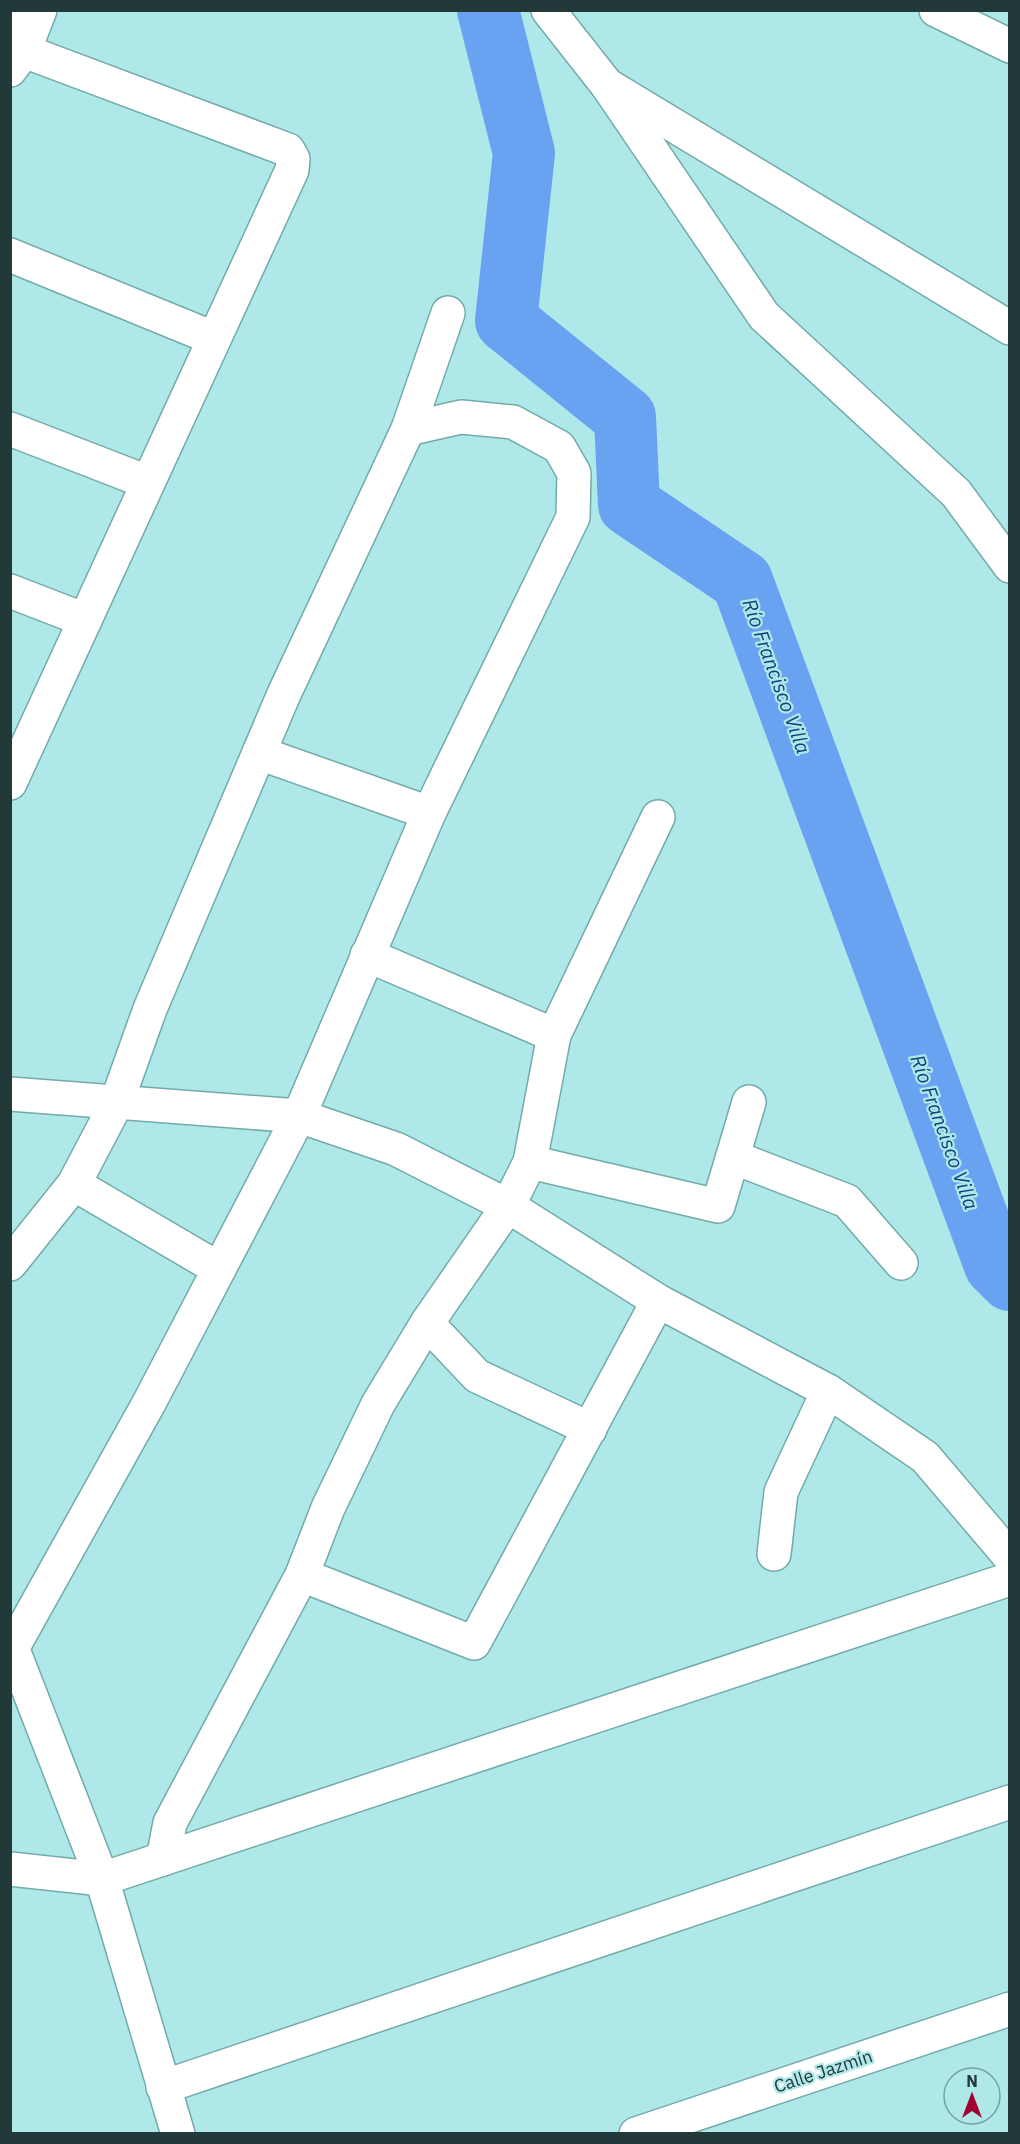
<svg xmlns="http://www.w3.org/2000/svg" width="1020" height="2144" font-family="'IBM Plex Sans',sans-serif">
<rect width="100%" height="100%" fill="#afe8e8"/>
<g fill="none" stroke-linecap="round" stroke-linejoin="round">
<polyline stroke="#68a2f1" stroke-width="62" points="488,10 524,153 506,321 625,417 629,505 742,581 995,1265 1010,1280"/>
<g stroke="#73aaaa" stroke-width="22">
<polyline id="lane" points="12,10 23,48"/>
</g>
<g stroke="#73aaaa" stroke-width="36">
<g id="street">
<polyline points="548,10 607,85 1010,328"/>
<polyline points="936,10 1010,46"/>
<polyline points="607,85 764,316 956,493 1010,566"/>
<polyline points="10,255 213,338"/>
<polyline points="10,429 147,482"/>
<polyline points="10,591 85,620"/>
<polyline points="259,753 429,813"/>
<polyline points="10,783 292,170 293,159 288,150 24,51"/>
<polyline points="367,955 554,1035"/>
<polyline points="10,1094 299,1116 396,1149 508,1206 658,1301 828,1391 925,1457 1010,1557"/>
<polyline points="733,1157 847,1201 901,1263"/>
<polyline points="530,1162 718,1206 749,1102"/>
<polyline points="74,1184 219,1269"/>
<polyline points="10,1264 74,1184 116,1104 150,1009 284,694 408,429 448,313"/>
<polyline points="427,1323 477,1376 590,1429"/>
<polyline points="774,1554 781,1492 828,1391"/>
<polyline points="302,1575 474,1643 658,1301"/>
<polyline points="10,1646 13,1647 149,1403 299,1116 429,813 573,517 574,473 559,447 513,422 461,417 408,429"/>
<polyline points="163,1859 170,1823 302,1575 328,1508 378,1404 427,1323 508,1206 530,1162 554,1035 658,817"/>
<polyline points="10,1869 102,1879 1010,1579"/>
<polyline points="163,2087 1010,1802"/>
<polyline points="636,2134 1010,2009"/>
</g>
</g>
<g stroke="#73aaaa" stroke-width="36">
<g id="secondary">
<polyline points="10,70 24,51 40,10"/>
<polyline points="10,1642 102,1879 178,2134"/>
</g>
</g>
<use href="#lane" stroke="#fff" stroke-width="20"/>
<use href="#street" stroke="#fff" stroke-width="33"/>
<use href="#secondary" stroke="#fff" stroke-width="33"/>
</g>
<g text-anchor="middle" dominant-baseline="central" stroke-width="4.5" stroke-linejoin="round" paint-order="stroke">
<g font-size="18" fill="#223939" stroke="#afe8e8">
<text transform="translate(823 2071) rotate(-18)">Calle Jazmín</text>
</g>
<g font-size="20" font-style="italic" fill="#114280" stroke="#afe8e8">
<text transform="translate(777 676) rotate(70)">Río Francisco Villa</text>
<text transform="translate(945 1132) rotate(70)">Río Francisco Villa</text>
</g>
</g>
<rect width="1020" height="2144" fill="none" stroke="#223939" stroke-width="24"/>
<g transform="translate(972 2096)"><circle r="28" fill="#afe8e8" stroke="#77a2a2" stroke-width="1.5"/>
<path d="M0-4.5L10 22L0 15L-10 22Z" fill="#a20230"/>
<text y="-9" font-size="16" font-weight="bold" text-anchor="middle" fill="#223939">N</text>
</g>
</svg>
